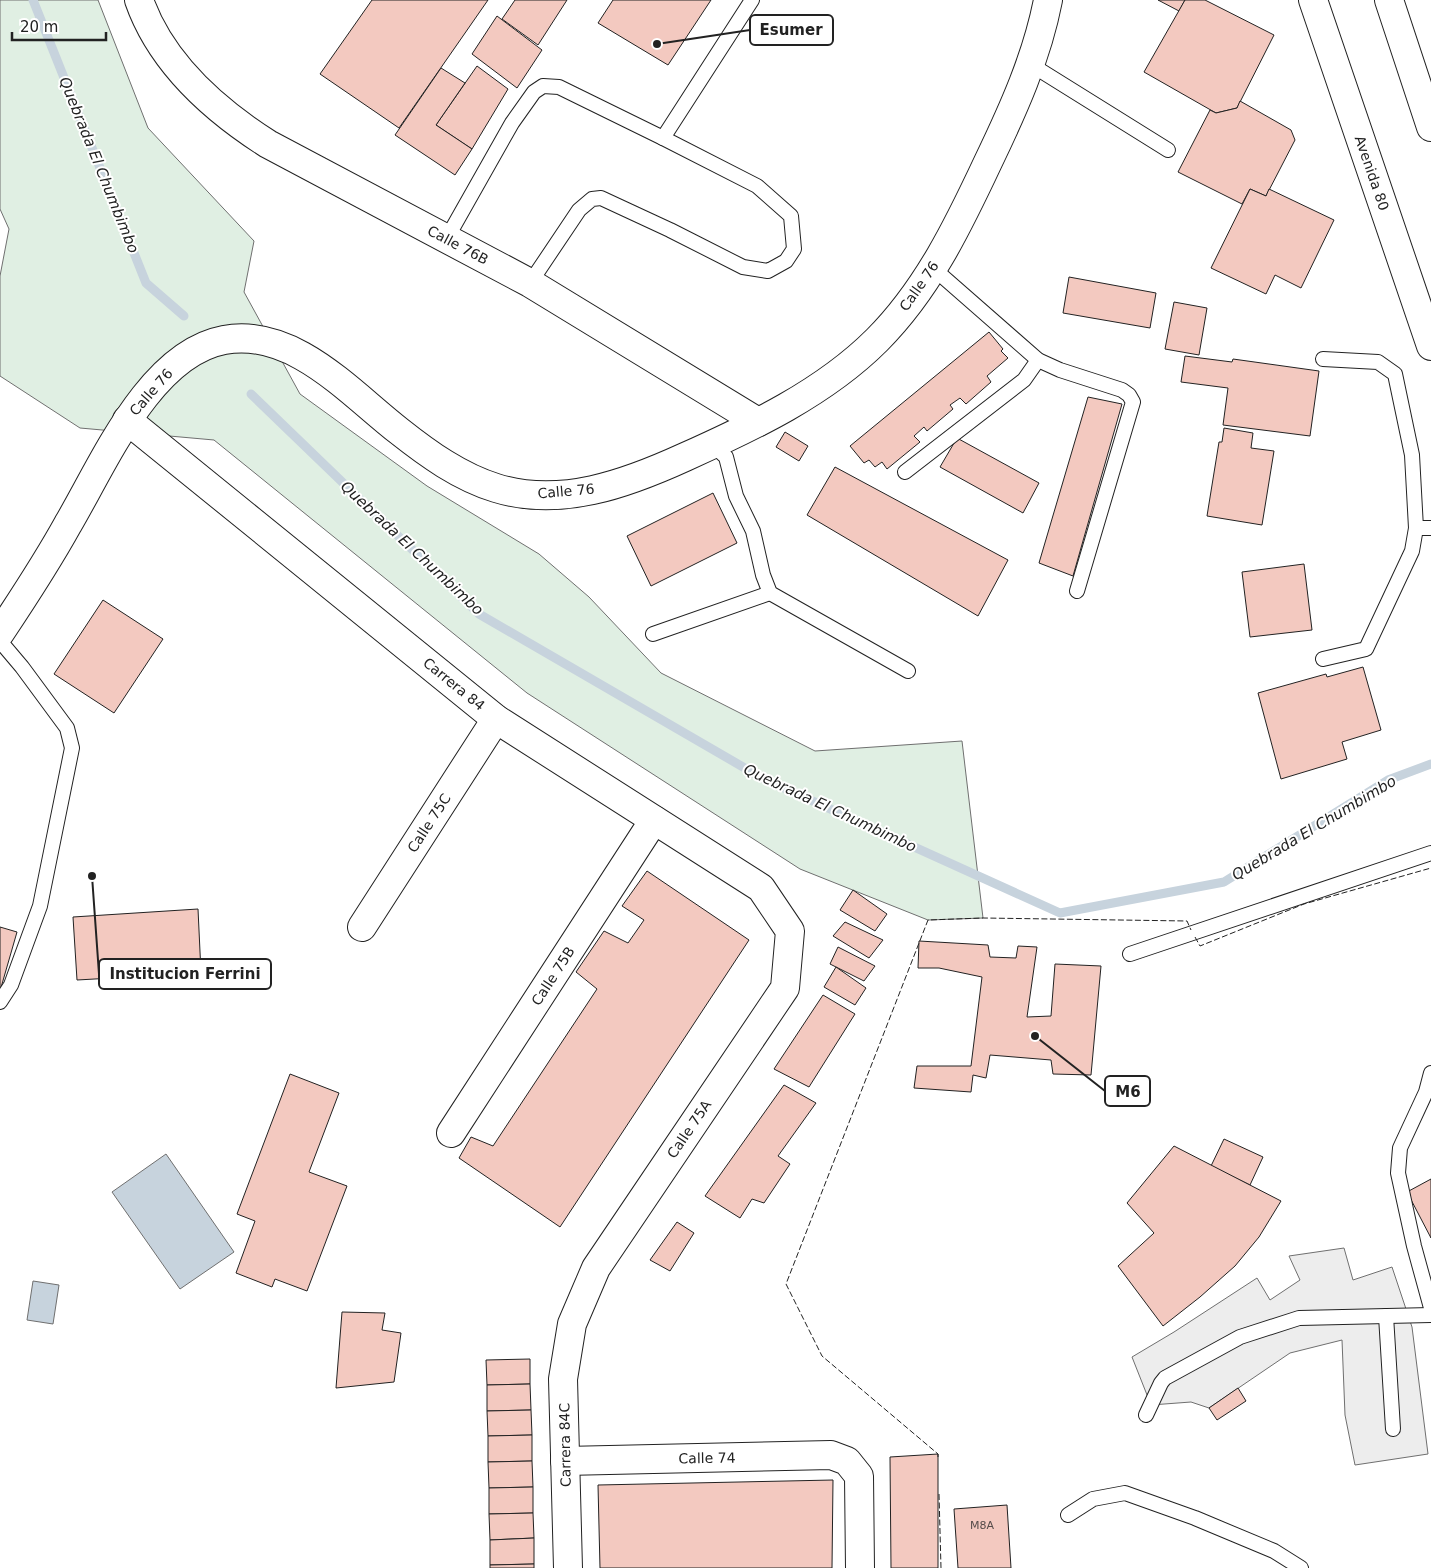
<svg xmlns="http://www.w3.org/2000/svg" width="1431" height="1568" font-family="'DejaVu Sans',sans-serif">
<rect width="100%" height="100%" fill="#fff"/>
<polygon fill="#e0efe3" stroke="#6f6f6f" points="0,0 98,0 148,128 254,241 244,292 300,394 427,486 539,554 589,597 661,673 815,751 962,741 983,918 928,920 800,869 527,693 214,440 80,428 0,376 0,276 9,229 0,209"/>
<polygon fill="#ededed" stroke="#6f6f6f" points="1344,1248 1353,1280 1392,1267 1412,1327 1428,1454 1355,1465 1345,1415 1342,1340 1290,1353 1209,1408 1191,1402 1151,1405 1132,1357 1174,1332 1257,1278 1270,1300 1300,1280 1289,1256"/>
<g fill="#c7d3dd" stroke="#6f6f6f">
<polygon points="166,1154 234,1252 180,1289 112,1192"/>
<polygon points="33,1281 59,1285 53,1324 27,1320"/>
</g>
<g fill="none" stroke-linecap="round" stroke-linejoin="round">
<g stroke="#c7d3dd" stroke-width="9">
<polyline points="33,0 146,283 184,316"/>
<polyline points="251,394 479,614 762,778 1060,913 1224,882 1388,780 1431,764"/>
</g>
</g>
<g fill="#f3c9c0" stroke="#222">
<polygon points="372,0 488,0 399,128 320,74"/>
<polygon points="515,0 567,0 538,45 502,19"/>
<polygon points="613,0 711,0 668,65 598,23"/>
<polygon points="1158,0 1185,0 1179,11"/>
<polygon points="1185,0 1205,0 1274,35 1237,108 1216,113 1144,72"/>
<polygon points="497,16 542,50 517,88 472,54"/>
<polygon points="477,66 508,89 472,149 436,125"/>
<polygon points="441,68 465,83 436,125 472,149 455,175 395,135"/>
<polygon points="1240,101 1291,130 1295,140 1266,196 1250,189 1242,204 1178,172 1210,110 1216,113 1237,108"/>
<polygon points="1250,189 1266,196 1269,189 1334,220 1301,288 1275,275 1266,294 1211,268"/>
<polygon points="1069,277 1156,293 1150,328 1063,313"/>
<polygon points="1174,302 1207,308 1199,355 1165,349"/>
<polygon points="989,332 1003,349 1001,351 1008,358 987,376 991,382 966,404 960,398 950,405 953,409 927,431 924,427 914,436 920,442 887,469 882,462 875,467 869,460 864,463 850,446"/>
<polygon points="1185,356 1232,362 1233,359 1319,371 1310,436 1223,425 1228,388 1181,382"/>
<polygon points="1088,397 1122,404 1073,576 1039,563"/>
<polygon points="1224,428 1253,433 1251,448 1274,451 1262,525 1207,516 1219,442 1222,442"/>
<polygon points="785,432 808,446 799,461 776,447"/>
<polygon points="957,438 1039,483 1023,513 940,467"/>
<polygon points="835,467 1008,560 978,616 807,515"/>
<polygon points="713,493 737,543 651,586 627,536"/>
<polygon points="1304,564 1312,630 1250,637 1242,572"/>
<polygon points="103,600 163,639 114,713 54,674"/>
<polygon points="1363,667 1381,730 1342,742 1347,759 1281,779 1258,693 1326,674 1327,677"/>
<polygon points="647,871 749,940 560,1227 459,1158 471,1137 493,1146 597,989 576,972 604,931 628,943 644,920 622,906"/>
<polygon points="853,890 887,914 875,931 840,910"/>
<polygon points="198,909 201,973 77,980 73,917"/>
<polygon points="845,922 883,940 869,958 833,936"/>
<polygon points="0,927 17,932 0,991"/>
<polygon points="919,941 988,945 990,957 1016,958 1018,946 1037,947 1027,1017 1051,1016 1055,964 1101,966 1091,1075 1053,1074 1051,1060 990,1055 986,1078 973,1075 971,1092 914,1088 917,1066 971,1066 982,977 939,968 918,968"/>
<polygon points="838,947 875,966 864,981 830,964"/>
<polygon points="836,967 866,988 855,1005 824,987"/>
<polygon points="823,995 855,1014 809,1087 774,1069"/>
<polygon points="290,1074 339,1093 309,1172 347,1186 307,1291 275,1279 272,1287 236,1273 255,1221 237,1214"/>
<polygon points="784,1085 816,1103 778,1156 790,1164 764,1203 752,1199 740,1218 705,1196"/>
<polygon points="1224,1139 1263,1157 1250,1185 1211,1166"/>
<polygon points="1174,1146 1281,1201 1259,1237 1235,1266 1200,1297 1163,1326 1118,1266 1154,1233 1127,1203"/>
<polygon points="1431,1179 1431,1238 1407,1192"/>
<polygon points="677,1222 694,1233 670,1271 650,1260"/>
<polygon points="342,1312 385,1313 382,1330 401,1333 394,1382 336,1388"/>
<polygon points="530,1359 530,1384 487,1385 486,1360"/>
<polygon points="530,1384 531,1410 487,1411 487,1385"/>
<polygon points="1238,1388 1246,1401 1217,1420 1209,1408"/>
<polygon points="531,1410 532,1435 488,1436 487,1411"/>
<polygon points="532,1435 532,1461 488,1462 488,1436"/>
<polygon points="938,1454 938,1568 891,1568 890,1457"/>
<polygon points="532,1461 533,1487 489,1488 488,1462"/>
<polygon points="833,1480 832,1568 600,1568 598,1485"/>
<polygon points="533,1487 533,1513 489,1514 489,1488"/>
<polygon points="1007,1505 1011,1568 958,1568 954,1509"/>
<polygon points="533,1513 534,1538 490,1540 489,1514"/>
<polygon points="534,1538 534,1564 490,1565 490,1540"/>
<polygon points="534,1564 534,1568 490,1568 490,1565"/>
</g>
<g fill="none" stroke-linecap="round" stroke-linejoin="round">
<g stroke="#222" stroke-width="16">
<g id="lane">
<polyline points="1030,64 1168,150"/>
<polyline points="663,138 752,0"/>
<polyline points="447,238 512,123 534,92 543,86 559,87 663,138 757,186 791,216 794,249 786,261 768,271 743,267 670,230 601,198 592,199 579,210 530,283"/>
<polyline points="933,268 1038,360 1060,370 1122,390 1129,395 1133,402 1077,591"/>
<polyline points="713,445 726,457 736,496 753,531 763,575 770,593 908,671"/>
<polyline points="905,472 1024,380 1038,360"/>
<polyline points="1416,528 1431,528"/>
<polyline points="653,634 770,593"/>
<polyline points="0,641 22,667 67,728 72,748 40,906 11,985 0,1002"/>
<polyline points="1323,659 1366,649 1412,551 1416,528 1412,455 1395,374 1378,362 1323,359"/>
<polyline points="1130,954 1431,853"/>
<polyline points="1431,1073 1426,1092 1400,1148 1398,1173 1414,1246 1431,1308"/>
<polyline points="1386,1316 1393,1429"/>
<polyline points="1146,1415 1161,1383 1165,1378 1240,1337 1299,1318 1431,1315"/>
<polyline points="1068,1515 1093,1499 1125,1493 1195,1518 1274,1551 1301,1568"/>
</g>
</g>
<g stroke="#222" stroke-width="30">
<g id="street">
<path d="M139 0C161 63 213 109 268 144L530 283 758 422"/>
<polyline points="127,420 496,719 761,888 790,931 785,988 596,1268 572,1324 563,1379 568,1568"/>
<polyline points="362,927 496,719"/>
<polyline points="451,1133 654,820"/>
<polyline points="565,1461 831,1455 847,1461 859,1476 860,1568"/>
</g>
</g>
<g stroke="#222" stroke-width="30">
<path id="secondary" d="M0 633C24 597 47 562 68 524 103 465 149 354 224 340 293 327 350 393 399 431 428 454 460 477 496 488 560 508 626 484 685 457 752 427 824 393 877 340 927 290 958 226 988 162 1013 110 1037 57 1048 0"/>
</g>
<g stroke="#222" stroke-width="30">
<g id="primary">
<polyline points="1313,0 1431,346"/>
<polyline points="1389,0 1431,127"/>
</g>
</g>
<use href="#lane" stroke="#fff" stroke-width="14"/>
<use href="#street" stroke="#fff" stroke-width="28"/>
<use href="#secondary" stroke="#fff" stroke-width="28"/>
<use href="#primary" stroke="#fff" stroke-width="28"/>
<g stroke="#222" stroke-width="1" stroke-dasharray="6 2.5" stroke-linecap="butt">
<polyline points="1195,937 1200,946 1304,904 1431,868"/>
<polyline points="938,1457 938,1454 822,1356 786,1284 928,920 983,918 1187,921 1191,930"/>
<polyline points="939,1494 941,1568"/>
</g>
</g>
<g text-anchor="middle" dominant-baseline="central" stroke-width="4" stroke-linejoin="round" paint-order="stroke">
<g font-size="11" fill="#564c4a">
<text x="982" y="1525">M8A</text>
</g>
<g font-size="14" fill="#222" stroke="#fff">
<text transform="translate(1372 173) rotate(71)">Avenida 80</text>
<text transform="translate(458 245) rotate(28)">Calle 76B</text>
<text transform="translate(919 286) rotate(-55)">Calle 76</text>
<text transform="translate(151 392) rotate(-49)">Calle 76</text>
<text transform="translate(566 491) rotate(-5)">Calle 76</text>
<text transform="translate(454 684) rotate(39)">Carrera 84</text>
<text transform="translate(429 823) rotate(-57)">Calle 75C</text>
<text transform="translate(553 976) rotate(-57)">Calle 75B</text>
<text transform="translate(689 1129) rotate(-56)">Calle 75A</text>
<text transform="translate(565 1445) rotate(-91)">Carrera 84C</text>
<text transform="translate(707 1458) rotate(-1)">Calle 74</text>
</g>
<g font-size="15" font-style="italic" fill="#222" stroke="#fff">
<text transform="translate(99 165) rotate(68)">Quebrada El Chumbimbo</text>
<text transform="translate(412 548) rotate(43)">Quebrada El Chumbimbo</text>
<text transform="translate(830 808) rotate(25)">Quebrada El Chumbimbo</text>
<text transform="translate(1314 828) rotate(-31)">Quebrada El Chumbimbo</text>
</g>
</g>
<path fill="none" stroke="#222" stroke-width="2" d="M657 44L750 30M92 876L99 974M1035 1036L1105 1091"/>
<g fill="#222" stroke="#fff" stroke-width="2">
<circle cx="657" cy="44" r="5"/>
<circle cx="92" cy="876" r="5"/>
<circle cx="1035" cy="1036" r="5"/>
</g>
<g fill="#fff" stroke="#222" stroke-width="2">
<rect x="750" y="15" width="83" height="30" rx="5"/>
<rect x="99" y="959" width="172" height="30" rx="5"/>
<rect x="1105" y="1076" width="45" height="30" rx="5"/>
</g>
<g font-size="15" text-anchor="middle" font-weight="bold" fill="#222">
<text x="791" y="35">Esumer</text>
<text x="185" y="979">Institucion Ferrini</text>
<text x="1128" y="1097">M6</text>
</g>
<path d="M12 32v8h94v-8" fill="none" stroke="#222222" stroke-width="2.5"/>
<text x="20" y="32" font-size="15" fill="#222222" stroke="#ffffff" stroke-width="4" paint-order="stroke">20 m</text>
</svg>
